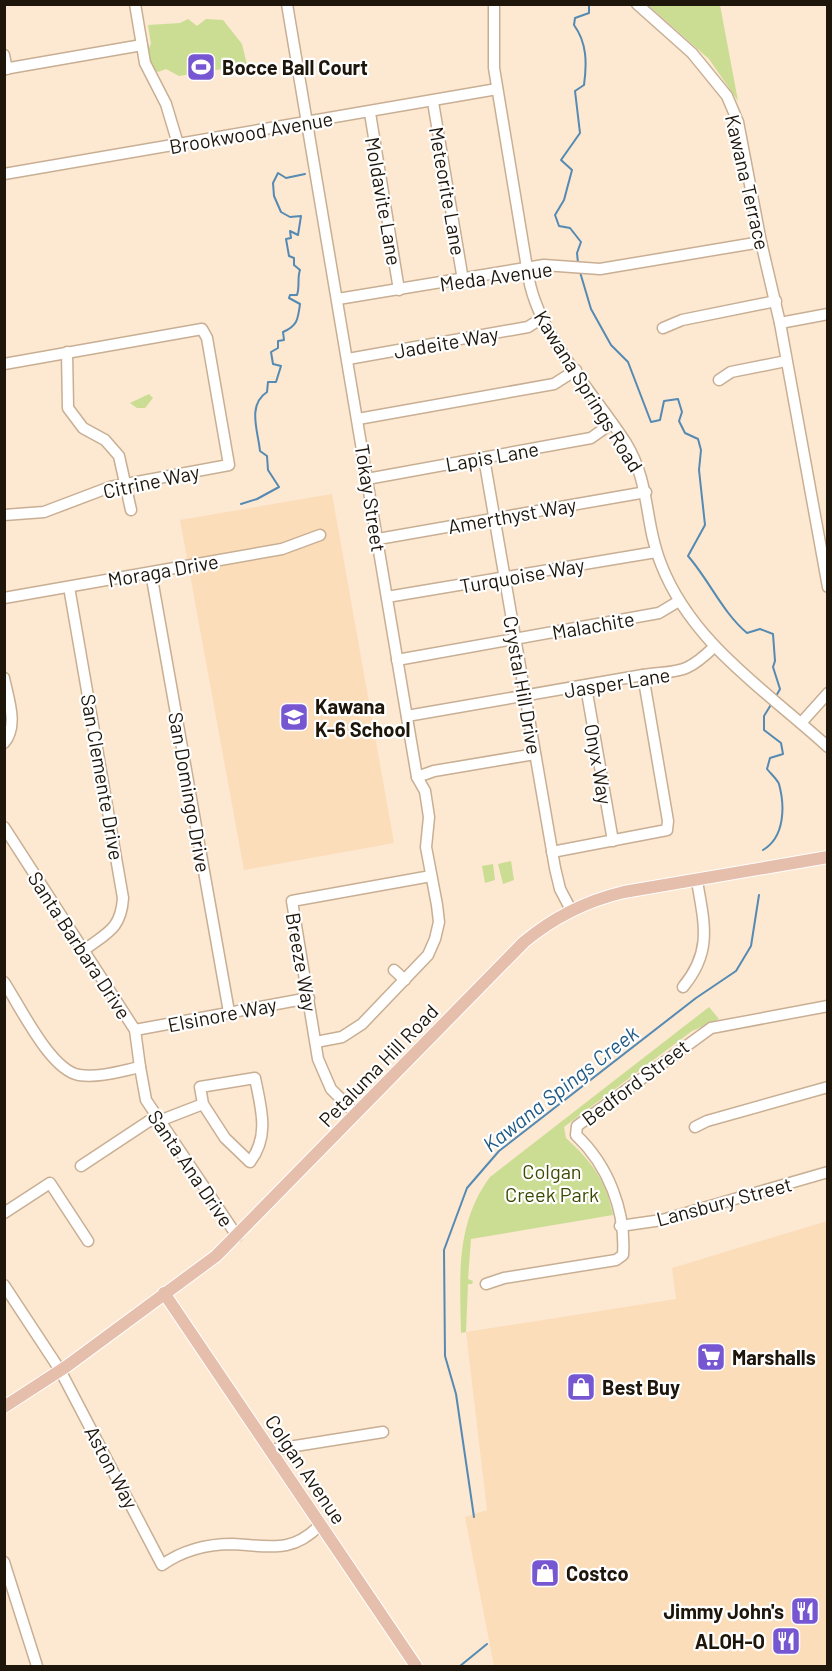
<svg xmlns="http://www.w3.org/2000/svg" width="832" height="1671" font-family="Barlow,sans-serif">
<rect width="100%" height="100%" fill="#fde8d1"/>
<g fill="#fcddba">
<polygon points="332,494 394,843 244,870 180,520"/>
<polygon points="827,1221 827,1666 494,1666 465,1517 487,1510 466,1332 676,1299 672,1268"/>
</g>
<g fill="#cadd93">
<polygon points="648,5 720,5 738,101 709,59"/>
<polygon points="188,19 197,26 206,19 223,20 242,44 247,65 179,76 166,69 158,72 153,69 147,51 151,44 148,25 180,23"/>
<polygon points="149,394 153,398 145,408 137,408 130,403"/>
<polygon points="511,861 514,880 503,884 498,864"/>
<polygon points="493,864 495,880 485,883 482,866"/>
<path d="M709 1007 719 1019 692 1031 564 1127 566 1138C592 1162 606 1180 613 1215L471 1239 468 1279 473 1281 472 1284H468L466 1332 461 1333C460 1278 455 1224 490 1177Z"/>
</g>
<g fill="none" stroke-linecap="round" stroke-linejoin="round">
<g stroke="#548ab3" stroke-width="2">
<path d="M578 263 577 253 581 242 570 228 559 226 555 215 564 200 572 170 561 160 580 133 575 91 584 85C587 63 587 43 574 25L575 18 589 13V4"/>
<path d="M580 272 591 309 611 345 628 362 651 422 660 420 664 401 678 399 682 412 679 421 685 433 698 439 701 450 699 470 705 525 688 556C709 580 723 613 747 633L760 629 773 634 775 661 773 667 780 689 775 698"/>
<path d="M241 504 257 499 279 487 268 470 267 456 260 451C258 431 247 405 267 392L268 382H276L281 366 273 364 271 352 278 348V341L284 340 283 332C297 326 298 320 300 304L289 298 290 295H297C300 286 297 278 300 270L294 265V258L289 256 286 239 291 238 290 231 298 235 301 216 290 217 281 212 274 196 273 183 278 173 286 178 305 174"/>
<path d="M763 850C785 837 785 806 779 784 777 779 771 774 767 769L770 758 783 754 781 743 764 730V716L772 703"/>
<polyline points="474,1517 456,1394 445,1356 444,1250 467,1188 499,1151 696,998 736,971 751,946 759,895"/>
<polyline points="460,1666 487,1644"/>
</g>
<g stroke="#c8af94" stroke-width="13">
<g id="minor">
<polyline points="135,4 145,63 166,104 178,144"/>
<polyline points="287,4 417,777 425,791 429,817 426,847 437,905 439,922 435,939 428,955 362,1024 342,1037 316,1042"/>
<path d="M494 4V68L529 280C541 339 594 393 626 443 651 484 644 523 661 564 692 644 767 691 828 747"/>
<polyline points="637,4 692,53 727,96 738,122 761,242 780,323 828,587"/>
<polyline points="4,55 7,69"/>
<polyline points="4,69 142,45"/>
<polyline points="433,102 463,280"/>
<polyline points="370,113 399,290"/>
<polyline points="4,174 497,89"/>
<polyline points="338,299 544,265 600,269 761,242"/>
<polyline points="780,323 828,314"/>
<polyline points="663,328 682,320 776,301"/>
<polyline points="67,352 68,408 83,428 105,440 119,456 131,510"/>
<polyline points="348,359 528,327 542,318"/>
<polyline points="4,364 202,329 207,338 229,465 110,487 44,512 4,515"/>
<polyline points="719,380 731,372 786,361"/>
<polyline points="358,419 554,384 576,370"/>
<polyline points="484,458 555,868 560,889 571,910"/>
<polyline points="367,479 591,438 612,423"/>
<polyline points="378,539 646,492"/>
<polyline points="151,573 229,1012"/>
<path d="M69 587 123 898C121 930 106 933 83 951"/>
<polyline points="387,597 656,552"/>
<polyline points="4,598 282,549 320,535"/>
<polyline points="397,660 659,613 679,601"/>
<path d="M4 678C8 698 19 726 4 743"/>
<polyline points="586,687 613,841"/>
<path d="M407 716 643 675C680 670 685 675 714 647"/>
<polyline points="801,723 828,693"/>
<polyline points="417,777 434,771 535,754"/>
<polyline points="4,827 135,1030 140,1067"/>
<polyline points="552,852 667,830 668,821 643,675"/>
<polyline points="394,970 405,980"/>
<path d="M4 982C20 1006 50 1070 79 1075 99 1078 121 1071 140 1067L146 1100 237 1236"/>
<path d="M683 987C713 951 704 923 697 881"/>
<polyline points="135,1030 309,998"/>
<polyline points="356,1114 331,1089 318,1059 292,901 431,876"/>
<polyline points="695,1127 707,1121 828,1087"/>
<path d="M81 1166 149 1121H159L203 1104 225 1138 250 1162C270 1136 261 1108 255 1078L200 1087 203 1104"/>
<polyline points="4,1213 50,1183 88,1241"/>
<polyline points="620,1226 662,1220 828,1172"/>
<path d="M486 1284 504 1278 616 1260 623 1255C626 1211 608 1165 576 1135L577 1126 711 1028 828 1006"/>
<path d="M4 1285 60 1370 162 1565C183 1550 208 1544 233 1544 269 1546 292 1554 320 1525"/>
<polyline points="270,1450 383,1432"/>
<polyline points="4,1562 37,1666"/>
</g>
</g>
<g stroke="#fff" stroke-width="14">
<g id="major">
<polyline points="164,1293 416,1666"/>
<path d="M4 1407 67 1366 216 1256 524 942C554 917 586 901 624 892L828 857"/>
</g>
</g>
<use href="#minor" stroke="#fff" stroke-width="10"/>
<use href="#major" stroke="#e6beac" stroke-width="12"/>
</g>
<defs>
<g id="stadium-square" transform="scale(1.5)"><rect x="-9" y="-9" width="18" height="18" rx="4" fill="#7757d1" stroke="#fff"/><path d="M0-5a6.5 5 0 1 0 0 10a6.5 5 0 1 0 0-10ZM-3.5-1.8h7v3.6h-7Z" fill="#fff"/></g>
<g id="school-square" transform="scale(1.5)"><rect x="-9" y="-9" width="18" height="18" rx="4" fill="#7757d1" stroke="#fff"/><path d="M0-5L7-2L0 1L-7-2ZM-4 1L0 2.5L4 1V4Q0 6-4 4Z" fill="#fff"/></g>
<g id="supermarket-square" transform="scale(1.5)"><rect x="-9" y="-9" width="18" height="18" rx="4" fill="#7757d1" stroke="#fff"/><path d="M-6-5.5h2.5l.6 2H6L4.5 2H-2.5L-4.4-4H-6ZM-1.5 3.2a1.3 1.3 0 1 0 .1 0ZM3 3.2a1.3 1.3 0 1 0 .1 0Z" fill="#fff"/></g>
<g id="shop-square" transform="scale(1.5)"><rect x="-9" y="-9" width="18" height="18" rx="4" fill="#7757d1" stroke="#fff"/><path d="M-5-2.5h2.3a2.7 3.5 0 0 1 5.4 0H5L5.5 6h-11ZM-1.5-2.5h3a1.5 2.3 0 0 0-3 0Z" fill="#fff"/></g>
<g id="restaurant-square" transform="scale(1.5)"><rect x="-9" y="-9" width="18" height="18" rx="4" fill="#7757d1" stroke="#fff"/><path d="M-5-6h1v4h1v-4h1v4h1v-4h1v5L-1.5 .5V6h-2V.5L-5-1ZM5-6V6H3V1.5H1.5Q1.5-4 5-6Z" fill="#fff"/></g>
</defs>
<g fill-rule="evenodd">
<use href="#stadium-square" x="201" y="67"/>
<use href="#school-square" x="294" y="717"/>
<use href="#supermarket-square" x="711" y="1357"/>
<use href="#shop-square" x="581" y="1387"/>
<use href="#shop-square" x="545" y="1573"/>
<use href="#restaurant-square" x="805" y="1611"/>
<use href="#restaurant-square" x="786" y="1641"/>
</g>
<g text-anchor="middle" dominant-baseline="central" stroke-width="4.5" stroke-linejoin="round" paint-order="stroke">
<g font-size="20" font-weight="bold" fill="#1e160b" stroke="#fff" text-anchor="start">
<text x="222" y="67">Bocce Ball Court</text>
<text x="315" y="706">Kawana<tspan x="315" dy="23">K-6 School</tspan></text>
<text x="732" y="1357">Marshalls</text>
<text x="602" y="1387">Best Buy</text>
<text x="566" y="1573">Costco</text>
<text x="784" y="1611" text-anchor="end">Jimmy John's</text>
<text x="765" y="1641" text-anchor="end">ALOH-O</text>
</g>
<g font-size="20" fill="#1e160b" stroke="#fff">
<text transform="translate(251 132) rotate(-10)">Brookwood Avenue</text>
<text transform="translate(748 182) rotate(77)">Kawana Terrace</text>
<text transform="translate(448 191) rotate(80)">Meteorite Lane</text>
<text transform="translate(384 201) rotate(80)">Moldavite Lane</text>
<text transform="translate(496 276) rotate(-8)">Meda Avenue</text>
<text transform="translate(446 342) rotate(-10)">Jadeite Way</text>
<text transform="translate(589 391) rotate(58)">Kawana Springs Road</text>
<text transform="translate(492 456) rotate(-10)">Lapis Lane</text>
<text transform="translate(151 481) rotate(-12)">Citrine Way</text>
<text transform="translate(371 498) rotate(81)">Tokay Street</text>
<text transform="translate(512 515) rotate(-10)">Amerthyst Way</text>
<text transform="translate(163 570) rotate(-10)">Moraga Drive</text>
<text transform="translate(522 575) rotate(-10)">Turquoise Way</text>
<text transform="translate(593 625) rotate(-10)">Malachite</text>
<text transform="translate(617 682) rotate(-9)">Jasper Lane</text>
<text transform="translate(523 685) rotate(80)">Crystal Hill Drive</text>
<text transform="translate(599 764) rotate(80)">Onyx Way</text>
<text transform="translate(103 777) rotate(80)">San Clemente Drive</text>
<text transform="translate(190 792) rotate(80)">San Domingo Drive</text>
<text transform="translate(80 945) rotate(57)">Santa Barbara Drive</text>
<text transform="translate(302 962) rotate(80)">Breeze Way</text>
<text transform="translate(222 1014) rotate(-11)">Elsinore Way</text>
<text transform="translate(378 1065) rotate(-46)">Petaluma Hill Road</text>
<text transform="translate(635 1082) rotate(-37)">Bedford Street</text>
<text transform="translate(191 1168) rotate(56)">Santa Ana Drive</text>
<text transform="translate(724 1201) rotate(-15)">Lansbury Street</text>
<text transform="translate(112 1467) rotate(62)">Aston Way</text>
<text transform="translate(306 1469) rotate(56)">Colgan Avenue</text>
</g>
<g font-size="20" fill="#3c4900" stroke="#fff">
<text x="552" y="1171">Colgan<tspan x="552" dy="23">Creek Park</tspan></text>
</g>
<g font-size="21" font-style="italic" fill="#215b85" stroke="#fff">
<text transform="translate(560 1088) rotate(-38)">Kawana Spings Creek</text>
</g>
</g>
<rect width="832" height="1671" fill="none" stroke="#1e160b" stroke-width="12"/>
</svg>
